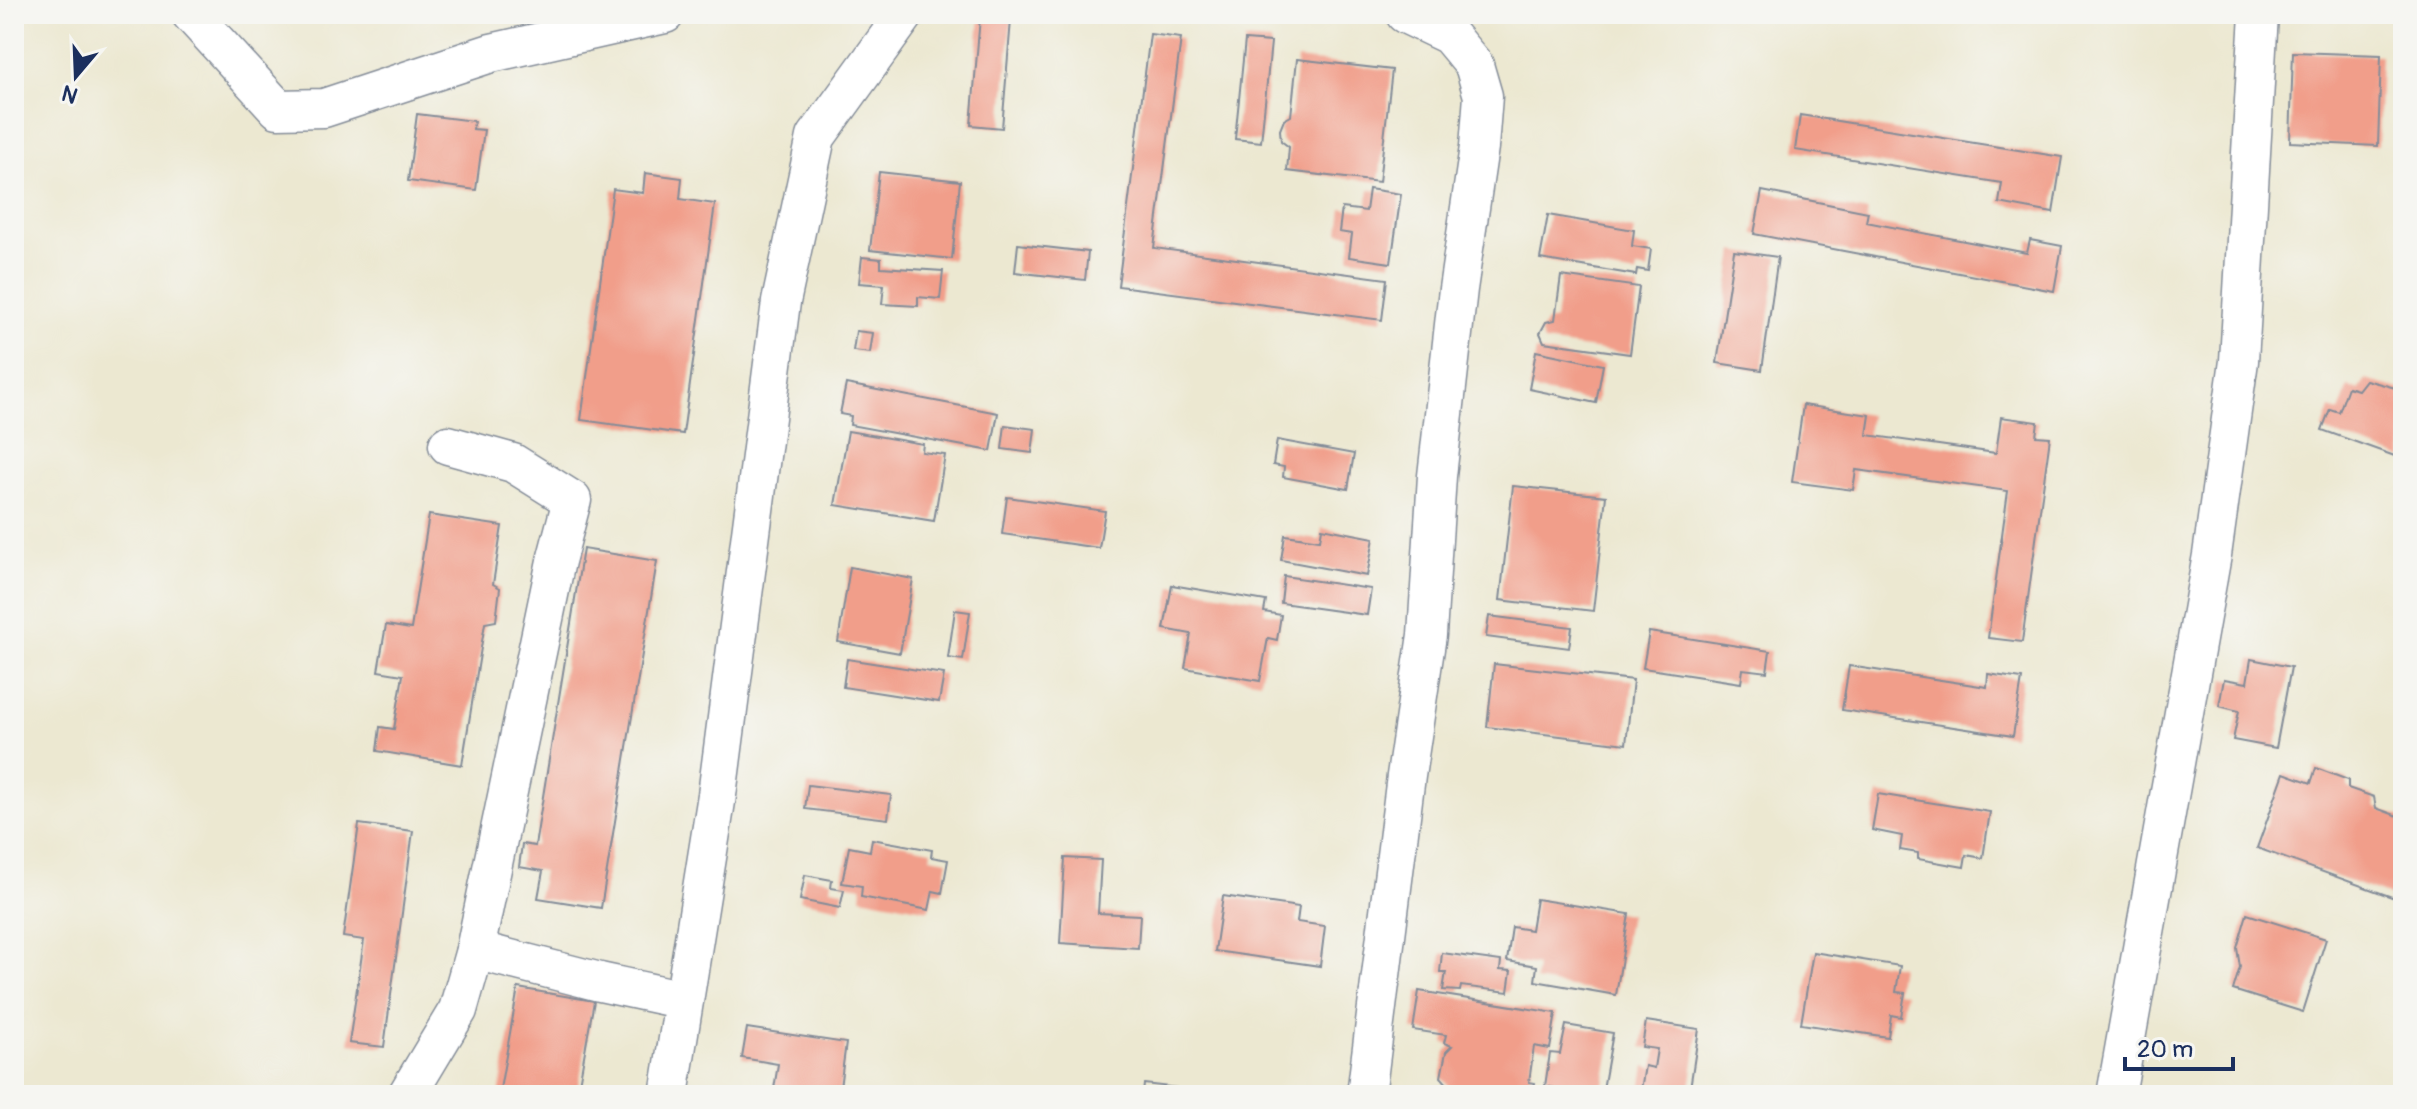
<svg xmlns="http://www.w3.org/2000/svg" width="2417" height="1109" font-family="Pangolin,sans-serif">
<rect width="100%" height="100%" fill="#f6f6f2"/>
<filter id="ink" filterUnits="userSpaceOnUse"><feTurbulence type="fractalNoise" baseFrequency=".0125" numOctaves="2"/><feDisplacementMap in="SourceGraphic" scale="16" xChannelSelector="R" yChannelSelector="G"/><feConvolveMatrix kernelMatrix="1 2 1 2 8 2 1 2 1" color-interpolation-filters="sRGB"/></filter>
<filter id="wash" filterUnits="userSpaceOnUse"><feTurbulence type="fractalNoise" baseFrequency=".006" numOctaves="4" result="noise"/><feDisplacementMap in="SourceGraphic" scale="32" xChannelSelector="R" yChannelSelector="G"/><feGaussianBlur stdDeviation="1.8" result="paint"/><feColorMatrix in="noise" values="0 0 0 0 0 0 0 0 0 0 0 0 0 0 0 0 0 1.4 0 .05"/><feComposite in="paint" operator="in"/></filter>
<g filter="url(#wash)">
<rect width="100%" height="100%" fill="#ece8d1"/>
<g id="blocks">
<g fill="#f19e8a">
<polygon points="980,17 1011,20 1002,128 971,125"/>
<polygon points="1150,34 1181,38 1154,248 1387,279 1382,320 1118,286"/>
<polygon points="1245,40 1271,42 1261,142 1235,139"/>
<polygon points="2293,52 2381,55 2378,146 2290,142"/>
<polygon points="1297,59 1392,70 1379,182 1287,171 1289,147 1281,141 1280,130 1284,120 1291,116"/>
<polygon points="417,114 474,121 473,129 484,130 476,190 408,181"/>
<polygon points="1800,115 2062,157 2053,213 1999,203 2002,183 1795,150"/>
<polygon points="879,172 960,181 952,259 870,250"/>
<polygon points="645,173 682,178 680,199 715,204 683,434 581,420 613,189 643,193"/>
<polygon points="1369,189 1401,194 1391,263 1349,257 1352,234 1339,232 1342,208 1366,211"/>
<polygon points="1762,191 1868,212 1866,222 2027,253 2030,240 2062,246 2054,291 1754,234"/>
<polygon points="1548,215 1634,230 1632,246 1651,249 1648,271 1637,269 1636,275 1540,259"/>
<polygon points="1018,244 1088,252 1085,280 1015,272"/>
<polygon points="1734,251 1778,257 1762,370 1717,363"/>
<polygon points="862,257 881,259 881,267 943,271 940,299 918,297 918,306 882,304 884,285 859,283"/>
<polygon points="1561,276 1639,287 1630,354 1544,342 1540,333 1546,322 1555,320"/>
<polygon points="856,331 873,333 870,353 853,351"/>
<polygon points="1536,351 1603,365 1596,403 1529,389"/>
<polygon points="2366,380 2403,390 2403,459 2322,430 2330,409 2339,412 2348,387 2358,390"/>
<polygon points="846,384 998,413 991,451 850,425 851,416 840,414"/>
<polygon points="1803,405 1870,415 1867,435 1996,453 2001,417 2038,422 2036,436 2050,437 2022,642 1988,638 2008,491 1856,470 1853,490 1792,482"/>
<polygon points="1005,425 1035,429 1032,453 1002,449"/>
<polygon points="848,431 923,444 922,452 945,455 934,521 835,505"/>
<polygon points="1277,440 1354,454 1348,489 1283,477 1284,467 1273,465"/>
<polygon points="1513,486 1606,496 1593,611 1500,600"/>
<polygon points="1007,497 1105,511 1099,548 1002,534"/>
<polygon points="429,515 502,526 493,584 500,588 496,621 485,623 462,765 377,751 380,727 394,729 403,675 378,671 386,625 411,629"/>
<polygon points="1322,528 1374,538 1367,576 1281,560 1285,535 1320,540"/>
<polygon points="583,549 657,561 601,908 538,898 543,871 519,867 522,844 535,846"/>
<polygon points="850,567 913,579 900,653 838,642"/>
<polygon points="1284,576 1371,589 1367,615 1281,603"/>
<polygon points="1172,585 1266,601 1264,612 1281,615 1277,640 1268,638 1260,681 1185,668 1191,634 1164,629"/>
<polygon points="955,610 970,612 963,660 948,658"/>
<polygon points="1489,616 1572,627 1569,648 1486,637"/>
<polygon points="1649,632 1770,651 1767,672 1743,669 1741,683 1643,668"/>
<polygon points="847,659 944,674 939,702 843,687"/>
<polygon points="2251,659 2291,667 2276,748 2233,740 2239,711 2219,706 2224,679 2247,683"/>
<polygon points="1494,664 1633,680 1626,744 1487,727"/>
<polygon points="1849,666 1987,687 1988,674 2022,679 2013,736 1842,710"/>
<polygon points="2316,768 2348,780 2348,788 2374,797 2376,808 2403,818 2403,901 2257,848 2284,773 2311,783"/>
<polygon points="808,785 891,795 888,819 805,809"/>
<polygon points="1878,794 1990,812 1983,858 1966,855 1964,867 1918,859 1918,853 1900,850 1902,836 1872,830"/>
<polygon points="359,824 413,831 384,1047 349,1043 364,940 343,937"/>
<polygon points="872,839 932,850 931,857 948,860 942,893 933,891 929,910 861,897 862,886 842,883 849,847 870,851"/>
<polygon points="1065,858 1101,860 1098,913 1140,915 1138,948 1060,943"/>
<polygon points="805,875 832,880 831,888 844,890 840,908 800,900"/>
<polygon points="1223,896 1299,907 1297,922 1325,926 1320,966 1215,951"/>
<polygon points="1536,899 1629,914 1616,995 1535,981 1537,966 1507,961 1512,927 1531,930"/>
<polygon points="2247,914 2326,939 2303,1012 2233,990 2240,967 2237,948"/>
<polygon points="1813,952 1900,966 1896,992 1905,993 1901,1017 1891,1015 1888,1037 1801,1024"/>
<polygon points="1442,953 1501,961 1500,970 1511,971 1508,992 1461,986 1460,991 1443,990 1446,972 1440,972"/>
<polygon points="518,988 594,1001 577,1095 499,1095"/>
<polygon points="1419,991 1556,1013 1550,1049 1534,1046 1529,1082 1535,1083 1533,1095 1450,1095 1448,1085 1441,1077 1446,1052 1452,1046 1444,1043 1446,1035 1413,1030"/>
<polygon points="1646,1021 1699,1029 1689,1095 1640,1095 1645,1066 1654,1068 1657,1049 1642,1047"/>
<polygon points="1566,1025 1613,1033 1602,1095 1558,1095 1559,1089 1545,1086 1550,1053 1560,1054"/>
<polygon points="747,1028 846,1043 839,1095 773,1095 778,1064 742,1058"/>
<polygon points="1144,1084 1219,1093 1219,1095 1143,1095"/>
</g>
</g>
</g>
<g filter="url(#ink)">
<use href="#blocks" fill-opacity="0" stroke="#848c98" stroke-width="2"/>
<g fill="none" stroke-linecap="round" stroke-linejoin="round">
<g stroke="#848c98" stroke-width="41">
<g id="minor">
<polyline points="191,14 278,109 324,108 491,53 665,14"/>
<polyline points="448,445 513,463 572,500 556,561 475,950 600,982 684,1000"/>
<polyline points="407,1095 458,1010 475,950"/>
<polyline points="669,1095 717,795 781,302 816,137 905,14"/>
<polyline points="1366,1095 1406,776 1427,635 1437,476 1458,289 1479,147 1483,96 1474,65 1449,35 1405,14"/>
<polyline points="2116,1095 2212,555 2239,361 2259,14"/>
</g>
</g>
<use href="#minor" stroke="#fff" stroke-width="38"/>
</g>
</g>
<rect width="2417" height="1109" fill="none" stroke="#f6f6f2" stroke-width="48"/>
<g transform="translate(76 76) rotate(199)" stroke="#f6f6f2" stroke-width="6" paint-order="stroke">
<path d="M0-6L14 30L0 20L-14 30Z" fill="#1b2f5e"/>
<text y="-12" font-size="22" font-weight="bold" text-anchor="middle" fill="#1b2f5e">N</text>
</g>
<path d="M2125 1057v12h108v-12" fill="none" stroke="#1b2f5e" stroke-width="4"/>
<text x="2137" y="1057" font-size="24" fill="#1b2f5e" stroke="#f6f6f2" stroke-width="6" paint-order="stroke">20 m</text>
</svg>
